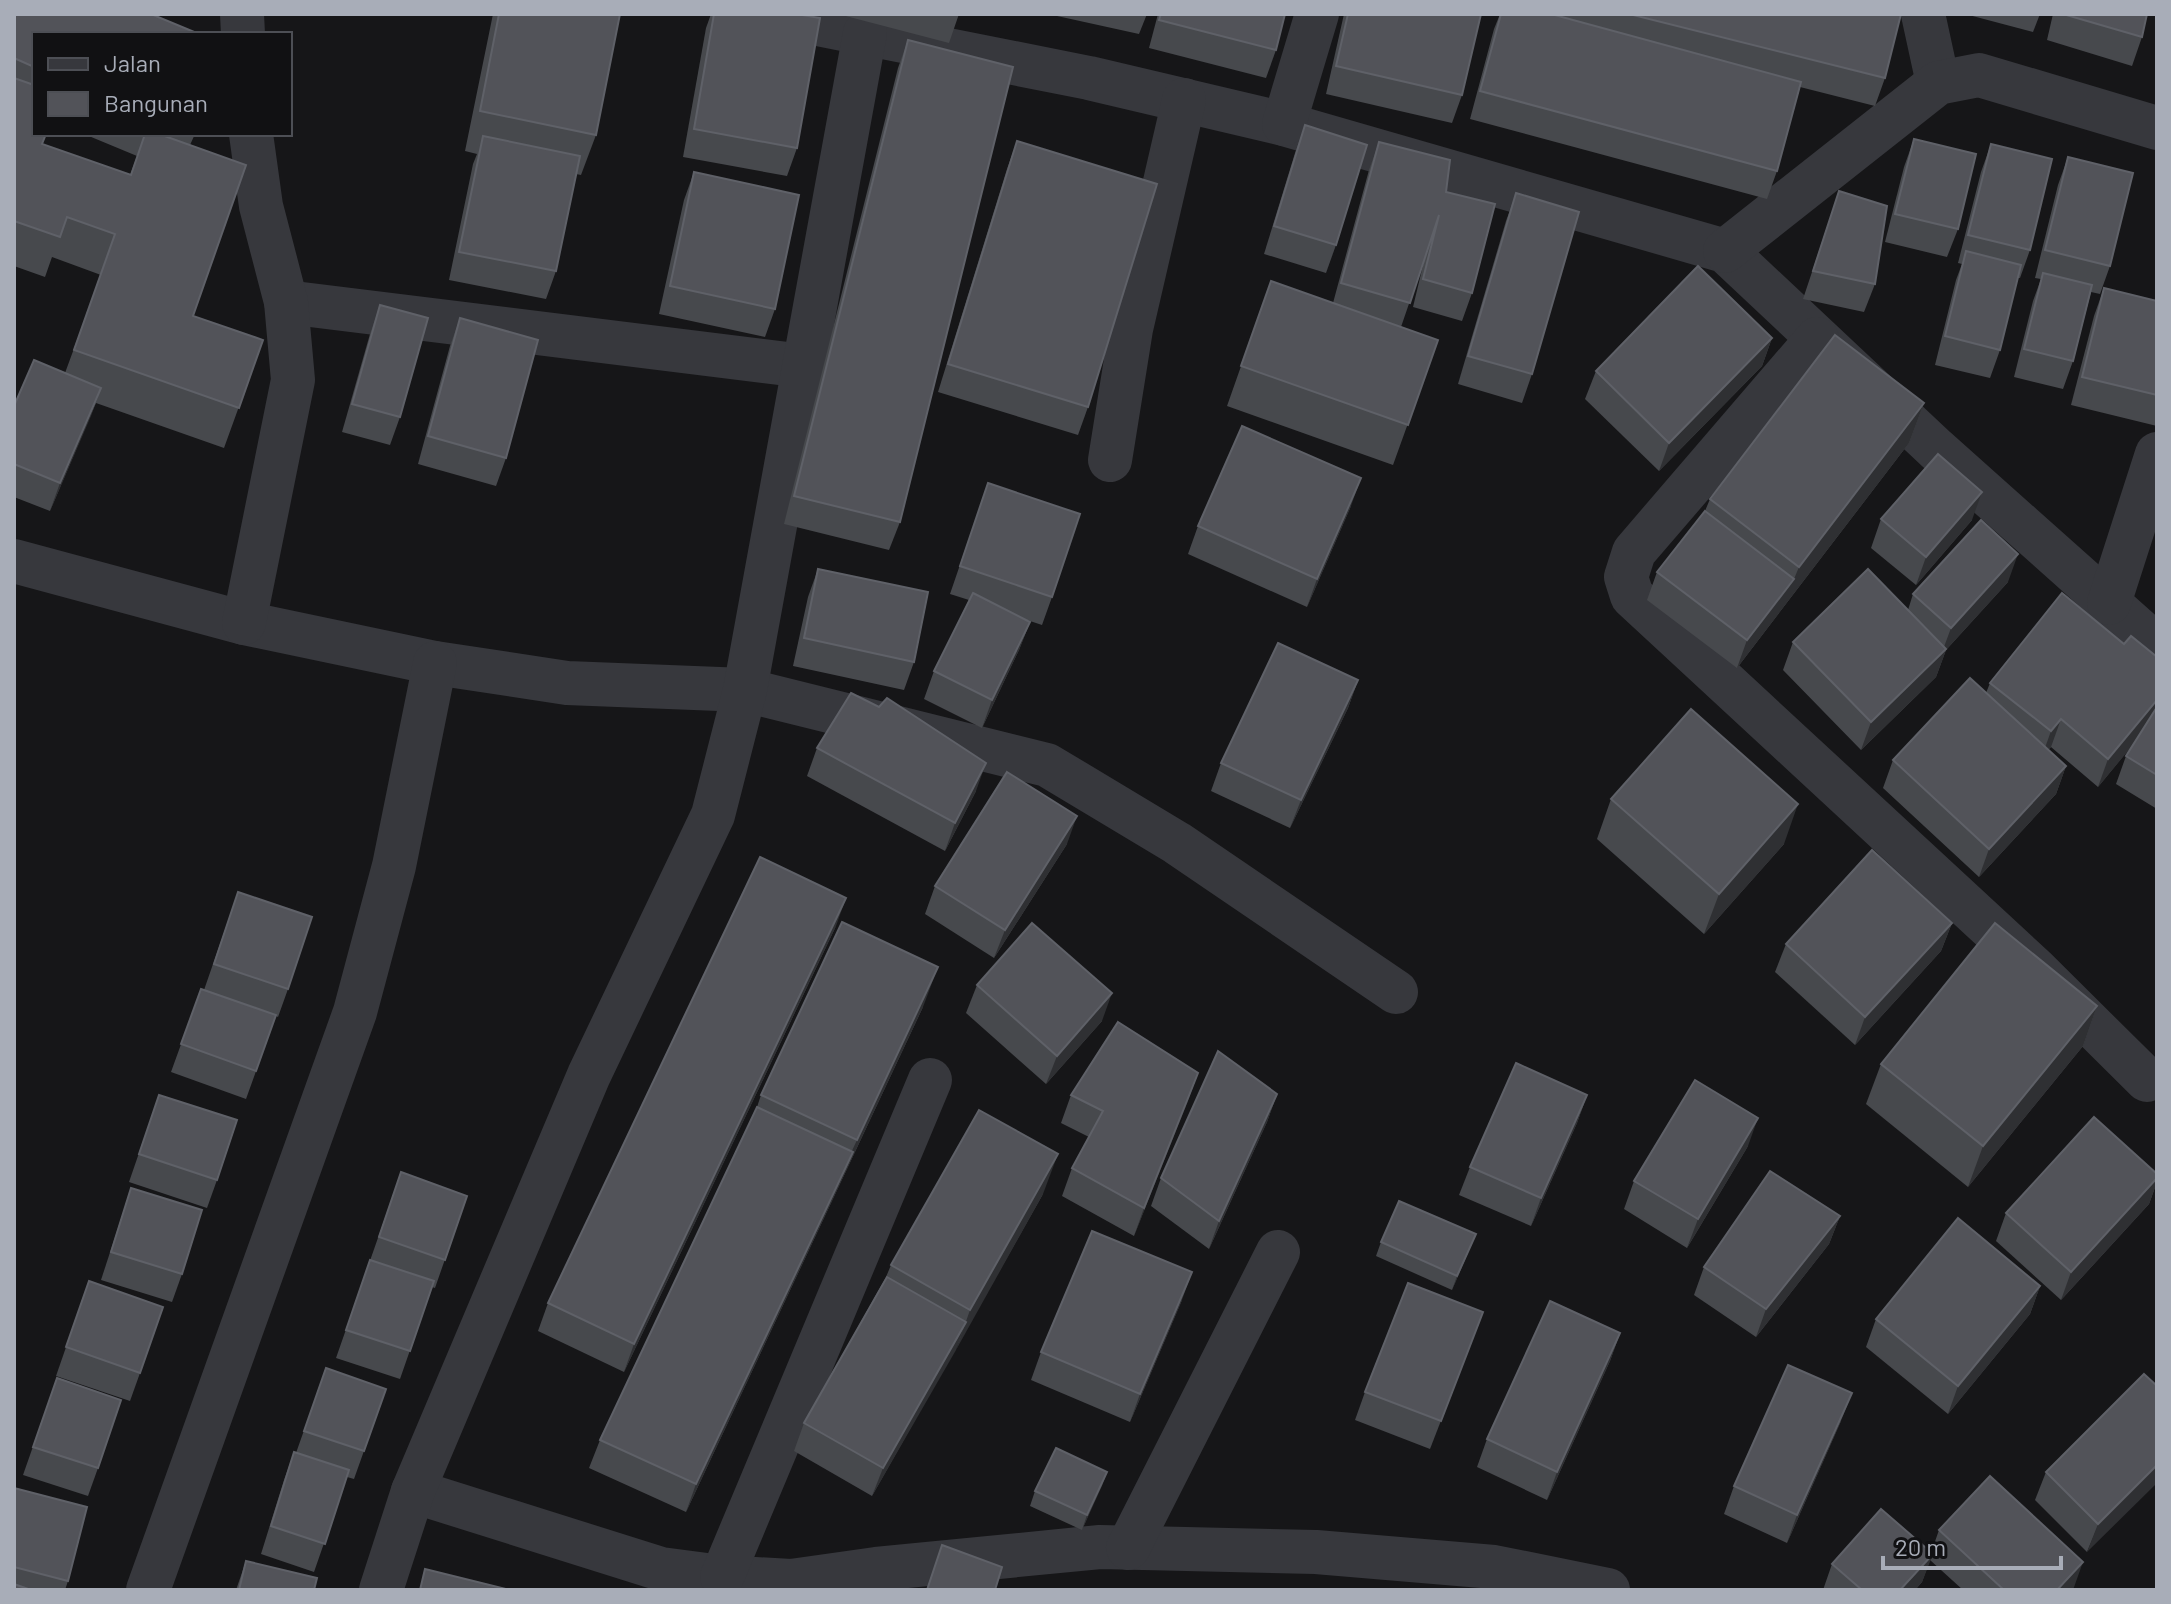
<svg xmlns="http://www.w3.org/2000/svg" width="2171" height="1604" font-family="Barlow,sans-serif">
<rect width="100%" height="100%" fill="#161618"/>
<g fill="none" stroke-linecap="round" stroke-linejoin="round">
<g stroke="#37383d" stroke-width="44">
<polyline points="242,14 243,34"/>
<polyline points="767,14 1089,78 1284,124 1725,251 1936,449 2157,646"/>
<polyline points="1923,14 1938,83"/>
<polyline points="1284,124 1317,14"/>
<polyline points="1725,251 1938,83 1979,75 2157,128"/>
<polyline points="286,302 804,366"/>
<polyline points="1817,339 1634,552 1626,577 1632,596 2035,969 2147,1080"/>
<polyline points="1110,460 1131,329 1184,100"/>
<polyline points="14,561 244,623 435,663 567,683 745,690 1047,765 1177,843 1396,992"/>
<polyline points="2109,603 2157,454"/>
<polyline points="244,623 293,380 286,302 261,206 251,134"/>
<polyline points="413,1491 661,1569 722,1577 791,1581 876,1569 1100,1547 1316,1552 1494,1567 1608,1590"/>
<polyline points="1128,1548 1278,1252"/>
<polyline points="722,1577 930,1080"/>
<polyline points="148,1590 355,1012 394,866 435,663"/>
<polyline points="381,1590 413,1491 589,1075 713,815 745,690 865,33"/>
</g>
</g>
<g fill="#47494d">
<polygon points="14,14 34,34 34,134 42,144 130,175 137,156 84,134 195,134 190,145 193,316 263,340 224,448 96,403 50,511 14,497 14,406 65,373 101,275 52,257 45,277 14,266"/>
<polygon points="493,14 620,14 596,135 581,175 576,174 556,271 546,299 449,280 473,164 477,154 465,151"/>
<polygon points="711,14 796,14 797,148 787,176 683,157 706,28"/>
<polygon points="838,14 959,14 949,43"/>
<polygon points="1048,14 1147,14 1139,34"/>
<polygon points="1158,14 1285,14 1276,50 1266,78 1149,48"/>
<polygon points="1344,14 1481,14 1462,95 1452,123 1326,94"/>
<polygon points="1500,14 1901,14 1885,78 1875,106 1800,87 1777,171 1767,199 1470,119 1494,29"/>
<polygon points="1965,14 2040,14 2033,32"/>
<polygon points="2053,14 2147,14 2142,37 2132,66 2047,40"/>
<polygon points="908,40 900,522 889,550 784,524 898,68"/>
<polygon points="1305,125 1336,245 1326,273 1264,254 1295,153"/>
<polygon points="1914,139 1958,229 1947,257 1885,242 1904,167"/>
<polygon points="1017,141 1088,407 1078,435 938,392 1007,169"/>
<polygon points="1379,142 1446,192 1472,293 1462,321 1413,307 1425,257 1401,327 1438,340 1393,465 1227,406 1271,281 1333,303 1369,170"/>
<polygon points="1991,144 2030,250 2020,278 2018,278 2000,350 1990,378 1935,365 1956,280 1962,264 1958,263 1981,172"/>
<polygon points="2068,157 2110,266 2100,294 2091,292 2073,361 2063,389 2014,377 2033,301 2041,279 2035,278 2058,185"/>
<polygon points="694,172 775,309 765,337 659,314 684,200"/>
<polygon points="1839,191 1875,284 1864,312 1803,299"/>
<polygon points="1516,193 1532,374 1522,403 1458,384 1506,221"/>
<polygon points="2104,288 2157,301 2157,426 2071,405 2094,316"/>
<polygon points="380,305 400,417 390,445 342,432 370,334"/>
<polygon points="460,318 506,458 496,486 418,464 450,346"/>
<polygon points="1772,338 1762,366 1659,471 1585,399 1596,371"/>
<polygon points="1924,403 1909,443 1737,668 1647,600 1657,572 1705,511 1710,499"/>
<polygon points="988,483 1052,597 1042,625 1024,619 1030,622 1019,650 982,728 924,699 934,671 969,600 950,594"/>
<polygon points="1351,506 1307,607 1188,554 1198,526"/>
<polygon points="1881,519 1972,520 1916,585 1871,548"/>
<polygon points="818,569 914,662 904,690 793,666 808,597"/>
<polygon points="2008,582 1946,650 1936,677 1861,750 1783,670 1793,642 1908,610 1913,594"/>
<polygon points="2124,644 2157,657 2157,809 2116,784 2126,756 2134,743 2098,787 2051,747 2048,750 2066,766 2056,794 1979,877 1883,788 1893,760 1986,693 1990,683"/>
<polygon points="1358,680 1348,708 1290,828 1211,791 1221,763"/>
<polygon points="817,748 976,791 945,851 807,776"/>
<polygon points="1611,799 1784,844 1704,934 1597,839"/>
<polygon points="1067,844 994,958 925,914 935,886"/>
<polygon points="238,892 288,989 278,1017 276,1016 246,1099 171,1072 201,989 204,990"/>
<polygon points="1952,923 1941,951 1855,1045 1775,972 1786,944"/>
<polygon points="836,926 624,1372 538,1331 548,1303"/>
<polygon points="977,985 1102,1021 1046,1084 966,1013"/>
<polygon points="2097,1006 2083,1046 1968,1187 1866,1104 1881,1064"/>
<polygon points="923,1007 686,1512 589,1468 600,1440 757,1107 761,1095"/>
<polygon points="1198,1073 1134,1236 1062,1196 1072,1168 1089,1137 1061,1123 1071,1095"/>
<polygon points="1277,1094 1267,1122 1209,1249 1151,1206 1161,1178"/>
<polygon points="159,1095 217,1180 207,1208 129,1182"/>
<polygon points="1587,1095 1577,1123 1531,1226 1459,1195 1470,1167"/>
<polygon points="1748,1146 1687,1248 1624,1209 1634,1181"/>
<polygon points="401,1172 467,1196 435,1288 432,1287 400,1379 336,1358"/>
<polygon points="2157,1174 2157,1182 2149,1204 2061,1300 1996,1241 2006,1213"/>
<polygon points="131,1188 182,1274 172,1302 101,1280"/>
<polygon points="1043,1194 872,1496 794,1451 804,1423 886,1277 891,1265"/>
<polygon points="1840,1216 1829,1244 1756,1337 1694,1295 1704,1267"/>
<polygon points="1476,1234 1452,1290 1376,1256 1381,1242"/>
<polygon points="89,1281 140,1373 130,1401 56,1376"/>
<polygon points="2040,1286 2030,1314 1948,1414 1866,1347 1876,1319"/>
<polygon points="1182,1300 1130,1422 1031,1380 1041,1352"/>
<polygon points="1483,1312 1430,1449 1355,1420 1365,1392"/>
<polygon points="1620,1333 1610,1361 1547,1500 1477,1467 1487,1439"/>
<polygon points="326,1368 386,1389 354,1479 347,1477 314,1572 261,1554 284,1480 294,1452 296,1453"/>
<polygon points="57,1378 98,1468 88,1496 23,1475"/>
<polygon points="2157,1386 2087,1552 2035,1500 2046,1472"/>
<polygon points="1841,1421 1787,1543 1724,1514 1734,1486"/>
<polygon points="1107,1472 1082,1530 1030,1506 1035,1491"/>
<polygon points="14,1488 68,1581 65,1590 14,1590"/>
<polygon points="1939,1530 2073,1590 1963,1590 1930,1560 1922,1582 1915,1590 1823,1590 1832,1564 1931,1553"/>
<polygon points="246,1561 314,1590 236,1590"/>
</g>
<g fill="#2f3033">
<polygon points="1772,338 1762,366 1659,471 1669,443"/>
<polygon points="101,388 91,416 50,511 60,483"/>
<polygon points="1924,403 1909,443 1737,668 1747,640 1794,579 1799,567"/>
<polygon points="1361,478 1351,506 1307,607 1317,579"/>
<polygon points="1982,492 1972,520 1916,585 1926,557"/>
<polygon points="2018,554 2008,582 1946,650 1936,677 1861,750 1871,722 1941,655 1951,628"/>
<polygon points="1030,622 1019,650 982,728 992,700"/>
<polygon points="1358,680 1348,708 1290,828 1301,800"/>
<polygon points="2157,700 2157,716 2098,787 2108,759"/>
<polygon points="2061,719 2051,747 2041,759 2051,731"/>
<polygon points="986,763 976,791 945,851 955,823"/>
<polygon points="2066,766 2056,794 1979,877 1989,849"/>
<polygon points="1798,804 1784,844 1704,934 1719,894"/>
<polygon points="1077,816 1067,844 994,958 1005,930"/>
<polygon points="846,898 836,926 624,1372 634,1344"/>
<polygon points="1952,923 1941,951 1855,1045 1865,1017"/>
<polygon points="938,967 923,1007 686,1512 696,1484"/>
<polygon points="1112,993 1102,1021 1046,1084 1057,1056"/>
<polygon points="2097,1006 2083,1046 1968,1187 1983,1146"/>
<polygon points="1198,1073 1188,1101 1134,1236 1144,1208"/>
<polygon points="1277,1094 1267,1122 1209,1249 1219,1221"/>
<polygon points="1587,1095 1577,1123 1531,1226 1541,1198"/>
<polygon points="1758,1118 1748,1146 1687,1248 1698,1219"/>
<polygon points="1058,1154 1043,1194 956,1350 970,1310"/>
<polygon points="2157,1178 2157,1182 2149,1204 2061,1300 2071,1272"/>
<polygon points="1840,1216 1829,1244 1756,1337 1766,1309"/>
<polygon points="1476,1234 1452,1290 1457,1276"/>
<polygon points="1192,1272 1182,1300 1130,1422 1140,1394"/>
<polygon points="2040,1286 2030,1314 1948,1414 1958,1386"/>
<polygon points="966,1322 956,1350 872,1496 883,1468"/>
<polygon points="1620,1333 1610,1361 1547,1500 1557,1472"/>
<polygon points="1852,1393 1841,1421 1787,1543 1797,1515"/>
<polygon points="2157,1465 2157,1483 2087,1552 2098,1524"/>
<polygon points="1107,1472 1102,1486 1082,1530 1087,1515"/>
<polygon points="1933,1554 1922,1582 1915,1590 1900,1590"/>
<polygon points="2083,1562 2073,1590 2057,1590"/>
</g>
<g fill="#525359" stroke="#5f6168" stroke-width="2">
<polygon points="14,14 151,14 199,34 34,34 34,67 14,58"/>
<polygon points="499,14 620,14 596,135 480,111"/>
<polygon points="714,14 796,14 820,18 797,148 694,129"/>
<polygon points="1161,14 1285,14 1276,50 1159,20"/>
<polygon points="1348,14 1481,14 1462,95 1336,66"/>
<polygon points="1501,14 1551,14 1801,82 1777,171 1480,91"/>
<polygon points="1633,14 1901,14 1885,78 1633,15"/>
<polygon points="2063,14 2147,14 2142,37"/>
<polygon points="908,40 1013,67 900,522 794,496"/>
<polygon points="14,78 34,85 34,134 46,134 42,144 131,175 145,134 159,134 246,165 193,316 263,340 239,408 74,350 115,234 67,217 60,237 14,221"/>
<polygon points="1305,125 1367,145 1336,245 1274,226"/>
<polygon points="483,136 580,156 556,271 459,252"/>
<polygon points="1914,139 1976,154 1958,229 1895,214"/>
<polygon points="1017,141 1157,184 1088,407 948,364"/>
<polygon points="1379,142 1450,160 1446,192 1495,204 1472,293 1423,279 1439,215 1410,303 1341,283"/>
<polygon points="1991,144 2052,159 2030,250 1968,235"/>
<polygon points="2068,157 2133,173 2110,266 2045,250"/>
<polygon points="694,172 799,195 775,309 670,286"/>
<polygon points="1839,191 1887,206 1875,284 1813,271"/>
<polygon points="1516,193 1579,212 1532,374 1468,356"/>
<polygon points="1966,251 2021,265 2000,350 1945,336"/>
<polygon points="1698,266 1772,338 1669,443 1596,371"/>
<polygon points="2043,273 2092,285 2073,361 2024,349"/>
<polygon points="1271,281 1438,340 1408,425 1241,366"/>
<polygon points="2104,288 2157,301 2157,395 2082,377"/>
<polygon points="380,305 428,318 400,417 352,404"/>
<polygon points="460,318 538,340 506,458 428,436"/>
<polygon points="1835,335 1924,403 1799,567 1710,499"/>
<polygon points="34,360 101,388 60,483 14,464 14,406"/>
<polygon points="1242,426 1361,478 1317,579 1198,526"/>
<polygon points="1938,454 1982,492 1926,557 1881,519"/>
<polygon points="988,483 1080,514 1052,597 960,566"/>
<polygon points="1705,511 1794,579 1747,640 1657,572"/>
<polygon points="1981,520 2018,554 1951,628 1913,594"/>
<polygon points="818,569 928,592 914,662 804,638"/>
<polygon points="1868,569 1946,649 1871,722 1793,642"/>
<polygon points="973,593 1030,622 992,700 934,671"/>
<polygon points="2062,593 2124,644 2131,636 2157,657 2157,700 2108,759 2061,719 2051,731 1990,683"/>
<polygon points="1278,643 1358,680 1301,800 1221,763"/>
<polygon points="1970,678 2066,766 1989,849 1893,760"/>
<polygon points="851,693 879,707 887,698 986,763 955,823 817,748"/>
<polygon points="2157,707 2157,775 2126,756"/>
<polygon points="1691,709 1798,804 1719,894 1611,799"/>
<polygon points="1007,772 1077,816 1005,930 935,886"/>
<polygon points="1872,850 1952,923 1865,1017 1786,944"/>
<polygon points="760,857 846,898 634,1344 548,1303"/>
<polygon points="238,892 312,917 288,989 214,964"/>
<polygon points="842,922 938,967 857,1140 761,1095"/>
<polygon points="1032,923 1112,993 1057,1056 977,985"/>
<polygon points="1995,923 2097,1006 1983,1146 1881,1064"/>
<polygon points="201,989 276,1015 256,1071 181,1044"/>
<polygon points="1118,1022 1198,1073 1144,1208 1072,1168 1103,1111 1071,1095"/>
<polygon points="1218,1051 1277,1094 1219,1221 1161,1178"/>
<polygon points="1516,1063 1587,1095 1541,1198 1470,1167"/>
<polygon points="1695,1080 1758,1118 1698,1219 1634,1181"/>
<polygon points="159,1095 237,1120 217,1180 139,1154"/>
<polygon points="757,1107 853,1152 696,1484 600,1440"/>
<polygon points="979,1110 1058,1154 970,1310 891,1265"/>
<polygon points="2094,1117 2157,1174 2157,1178 2071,1272 2006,1213"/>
<polygon points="1770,1171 1840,1216 1766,1309 1704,1267"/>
<polygon points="401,1172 467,1196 445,1260 379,1237"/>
<polygon points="131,1188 202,1210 182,1274 111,1252"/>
<polygon points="1399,1201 1476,1234 1457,1276 1381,1242"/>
<polygon points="1958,1218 2040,1286 1958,1386 1876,1319"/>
<polygon points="1092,1231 1192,1272 1140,1394 1041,1352"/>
<polygon points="370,1260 434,1281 410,1351 346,1330"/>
<polygon points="887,1277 966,1322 883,1468 804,1423"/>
<polygon points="89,1281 163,1307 140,1373 66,1347"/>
<polygon points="1408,1283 1483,1312 1441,1421 1365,1392"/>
<polygon points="1550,1301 1620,1333 1557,1472 1487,1439"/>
<polygon points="1788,1365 1852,1393 1797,1515 1734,1486"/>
<polygon points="326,1368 386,1389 364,1451 304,1431"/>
<polygon points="2144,1374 2157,1386 2157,1465 2098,1524 2046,1472"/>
<polygon points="57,1378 121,1400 98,1468 33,1447"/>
<polygon points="1056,1448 1107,1472 1087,1515 1035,1491"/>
<polygon points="294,1452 349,1470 325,1544 271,1526"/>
<polygon points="1990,1476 2083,1562 2057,1590 2004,1590 1939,1530"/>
<polygon points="14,1488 87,1507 68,1581 14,1567"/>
<polygon points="1881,1509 1933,1554 1900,1590 1862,1590 1832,1564"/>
<polygon points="942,1545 1002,1567 995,1590 927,1590"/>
<polygon points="246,1561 317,1578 314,1590 239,1590"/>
<polygon points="425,1569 510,1590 420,1590"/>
<polygon points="14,1584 31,1590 14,1590"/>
</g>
<rect width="2171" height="1604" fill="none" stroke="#a8adb8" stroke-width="32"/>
<rect x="32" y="32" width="260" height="104" fill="#111113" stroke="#4d4f55" stroke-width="2"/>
<rect x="48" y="58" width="40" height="12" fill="#37383d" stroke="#4d4f55" stroke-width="2"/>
<text x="104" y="72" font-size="24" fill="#a8adb8">Jalan</text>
<rect x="48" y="92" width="40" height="24" fill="#525359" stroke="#4d4f55" stroke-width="2"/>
<text x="104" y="112" font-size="24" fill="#a8adb8">Bangunan</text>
<path d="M1883 1556v12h178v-12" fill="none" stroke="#a8adb8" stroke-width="4"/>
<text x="1895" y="1556" font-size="24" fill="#a8adb8" stroke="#111113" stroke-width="6" paint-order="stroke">20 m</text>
</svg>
